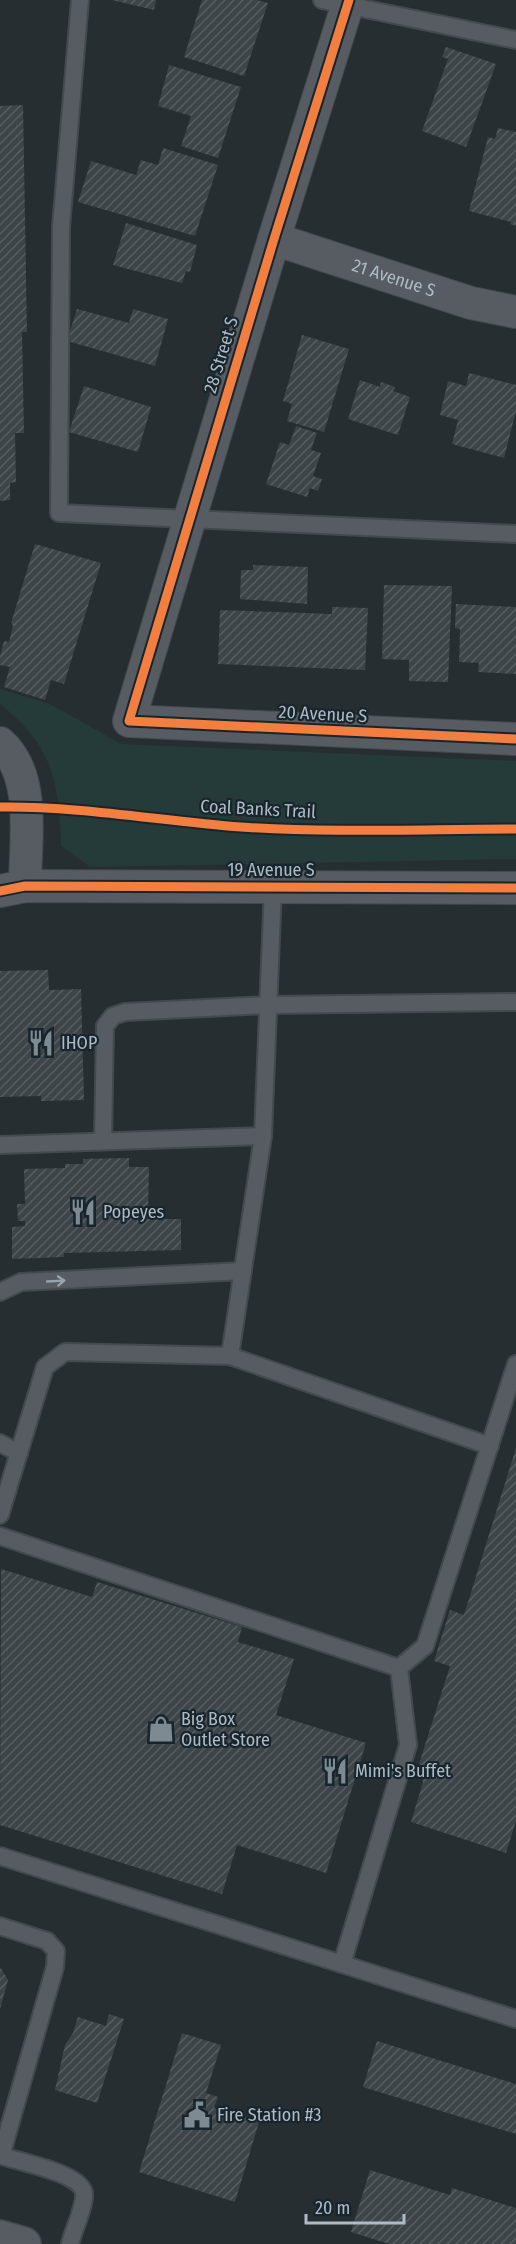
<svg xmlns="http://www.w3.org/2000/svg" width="516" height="2244" font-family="'Fira Sans Condensed',sans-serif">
<defs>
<pattern id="building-hatch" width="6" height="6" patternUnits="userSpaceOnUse" patternTransform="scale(1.5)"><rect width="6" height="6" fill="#3e4549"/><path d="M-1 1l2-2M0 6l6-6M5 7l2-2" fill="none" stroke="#575e62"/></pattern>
</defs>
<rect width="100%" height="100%" fill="#262e32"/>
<path fill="#253b39" d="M0 689 50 704 121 744 516 761V859L90 867 61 846C59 782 53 746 0 704Z"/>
<g fill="url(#building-hatch)">
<polygon points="112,0 156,0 154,10"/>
<polygon points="202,0 257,0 268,3 244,76 184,57"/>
<polygon points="446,47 496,64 466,147 422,131 448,59 442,57"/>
<polygon points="169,65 241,87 218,158 181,146 191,116 158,106"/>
<polygon points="23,105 27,332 22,332 24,433 15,433 16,482 10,483 10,500 0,501 0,106"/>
<polygon points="498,128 516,132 516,226 510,224 511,222 469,211 488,137 495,139"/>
<polygon points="163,148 218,165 195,236 78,202 91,161 136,175 141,160 158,165"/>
<polygon points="126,223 197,245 190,272 186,271 182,283 113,265"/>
<polygon points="77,309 129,323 133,309 168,319 155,366 67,341"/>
<polygon points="302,335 349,349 324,432 287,421 292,404 283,401"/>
<polygon points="469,373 516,385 516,411 504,458 452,444 458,420 440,415 448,381 466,386"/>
<polygon points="360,380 380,387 381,382 395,387 393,391 410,397 398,435 348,419"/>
<polygon points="84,386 151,407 138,452 69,432"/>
<polygon points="296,426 317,433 311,450 321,453 313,476 322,479 318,491 310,488 307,497 266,484 280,442 289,445"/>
<polygon points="35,544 101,563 64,684 51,680 45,700 4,687 10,667 0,665 0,656 4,641 9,642 13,626 11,623"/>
<polygon points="253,565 308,567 307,604 240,599 241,570 253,570"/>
<polygon points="384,585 452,586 448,682 409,681 409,660 382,659"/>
<polygon points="456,604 516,607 516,674 478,672 479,663 459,662 460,629 455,628"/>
<polygon points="332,607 368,608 365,670 218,664 220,610 332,614"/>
<polygon points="48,970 49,990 81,989 84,1100 41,1101 41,1096 0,1097 0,971"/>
<polygon points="129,1158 129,1167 149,1167 148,1219 181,1219 181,1250 64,1253 64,1257 12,1259 12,1227 25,1226 25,1221 18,1221 17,1204 25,1204 24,1169 65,1168 65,1164 83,1164 83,1159"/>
<polygon points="516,1448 516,1821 506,1853 411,1822 423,1782 419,1764 450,1666 434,1661 450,1610 464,1615"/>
<polygon points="1,1569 92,1597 97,1582 242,1627 238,1642 294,1659 276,1715 366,1743 326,1873 237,1845 222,1894 0,1825"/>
<polygon points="0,1967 8,1980 0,2009"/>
<polygon points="109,2014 124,2019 97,2103 55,2090 65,2045 73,2033 78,2017 106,2026"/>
<polygon points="182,2033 221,2045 206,2093 218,2097 214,2108 259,2122 235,2202 139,2172"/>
<polygon points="377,2041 516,2084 516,2134 363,2087"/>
<polygon points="370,2170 450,2195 452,2188 516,2208 516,2244 389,2244 351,2232"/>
</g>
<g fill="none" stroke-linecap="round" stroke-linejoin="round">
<g stroke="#44494d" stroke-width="20">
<g id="service">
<polyline points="80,0 61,227 59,513 516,534"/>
<polyline points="322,0 516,40"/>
<polyline points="103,1141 105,1026 113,1016 125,1012 268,1005 516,1002"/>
<polyline points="0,1145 263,1136"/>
<polyline points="0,1292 21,1282 243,1271"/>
<polyline points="230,1356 490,1446"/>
<polyline points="0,1443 19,1453"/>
<polyline points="0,1515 45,1367 65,1352 230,1356 263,1136 273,887"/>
<polyline points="0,1536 399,1668 408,1745 342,1964 516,2019"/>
<polyline points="399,1668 425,1646 516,1364"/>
<polyline points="0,1856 342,1964"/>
<path d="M0 1926 47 1941 56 1951 55 1967 1 2156C18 2161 84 2174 84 2194 85 2206 73 2231 70 2244"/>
</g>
</g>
<g stroke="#44494d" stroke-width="34">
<g id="minor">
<polyline points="349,0 274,239 129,721 516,739"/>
<path id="s1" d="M274 239 471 303 516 312"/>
<path d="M0 743C37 775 25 842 25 886"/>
<polyline points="0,891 25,886 516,888"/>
</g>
</g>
<g stroke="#44494d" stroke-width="36">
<polyline id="tertiary" points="0,2237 24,2244"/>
</g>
<use href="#service" stroke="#565c61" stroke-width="16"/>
<use href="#minor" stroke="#565c61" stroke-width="32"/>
<use href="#tertiary" stroke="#565c61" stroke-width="33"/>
<g stroke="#19252d" stroke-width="13">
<g id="cycleway">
<polyline points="349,0 274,239 129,721 516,739"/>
<path d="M0 807C81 806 161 821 241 827 333 833 425 829 516 829"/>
<polyline points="0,891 25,886 516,888"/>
</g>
</g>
<use href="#cycleway" stroke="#f27e40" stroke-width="9"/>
</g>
<defs><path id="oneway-shaft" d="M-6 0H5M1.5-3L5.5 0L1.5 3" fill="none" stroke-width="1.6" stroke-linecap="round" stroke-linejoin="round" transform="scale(1.5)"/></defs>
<use stroke="#98a3ac" href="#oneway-shaft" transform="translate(56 1281) rotate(-3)"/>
<defs>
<g id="restaurant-bare" transform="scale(2.07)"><path d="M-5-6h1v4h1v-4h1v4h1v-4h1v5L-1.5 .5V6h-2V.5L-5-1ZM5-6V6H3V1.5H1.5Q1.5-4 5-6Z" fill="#7e8a92" stroke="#19252d" stroke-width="2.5" paint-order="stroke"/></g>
<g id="shop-bare" transform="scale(2.07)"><path d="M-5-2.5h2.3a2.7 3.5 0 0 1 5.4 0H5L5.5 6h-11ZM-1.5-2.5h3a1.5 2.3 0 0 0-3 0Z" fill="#7e8a92" stroke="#19252d" stroke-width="2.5" paint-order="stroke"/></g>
<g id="civic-bare" transform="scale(2.07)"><path d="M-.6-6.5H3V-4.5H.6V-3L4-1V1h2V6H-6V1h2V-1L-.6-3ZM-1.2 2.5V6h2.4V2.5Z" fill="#7e8a92" stroke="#19252d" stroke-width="2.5" paint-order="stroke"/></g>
</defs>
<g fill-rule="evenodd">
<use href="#restaurant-bare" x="41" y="1043"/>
<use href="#restaurant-bare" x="83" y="1212"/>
<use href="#shop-bare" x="161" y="1729"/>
<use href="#restaurant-bare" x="335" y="1771"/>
<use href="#civic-bare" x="197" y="2115"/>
</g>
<g text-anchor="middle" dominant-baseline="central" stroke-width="4.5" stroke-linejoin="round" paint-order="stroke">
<g font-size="18" fill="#aebbc5" stroke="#19252d">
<text stroke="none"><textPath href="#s1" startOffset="126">21 Avenue S</textPath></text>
<text transform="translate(221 355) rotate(-73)">28 Street S</text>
<text transform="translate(323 714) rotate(3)">20 Avenue S</text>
<text transform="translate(258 809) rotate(3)">Coal Banks Trail</text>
<text x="271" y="870">19 Avenue S</text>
</g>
<g font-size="18" fill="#aebbc5" stroke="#19252d" text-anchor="start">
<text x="61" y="1043">IHOP</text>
<text x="103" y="1212">Popeyes</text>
<text x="181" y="1719">Big Box<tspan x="181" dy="21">Outlet Store</tspan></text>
<text x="355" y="1771">Mimi's Buffet</text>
<text x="217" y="2115">Fire Station #3</text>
</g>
</g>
<path d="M306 2214v9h98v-9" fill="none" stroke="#aebbc5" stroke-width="3"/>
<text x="315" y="2214" font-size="18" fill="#aebbc5" stroke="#19252d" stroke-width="4.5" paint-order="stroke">20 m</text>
</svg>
